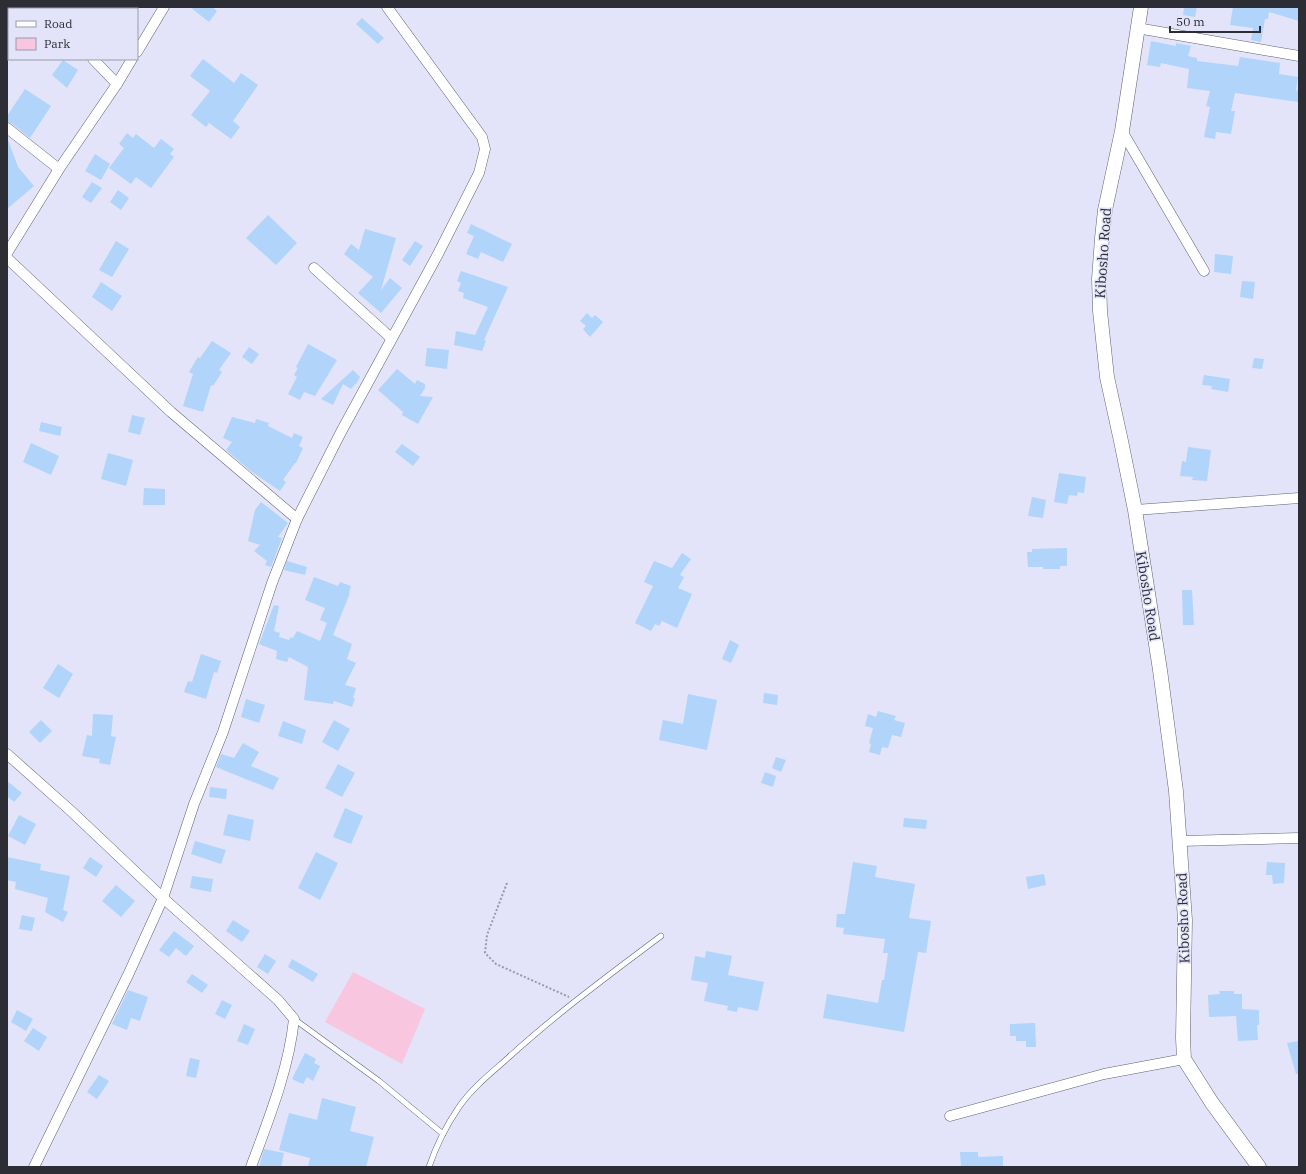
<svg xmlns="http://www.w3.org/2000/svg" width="1306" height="1174" font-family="'IBM Plex Serif',serif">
<rect width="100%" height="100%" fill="#e3e4f9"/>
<polygon fill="#f8c6df" points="353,972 425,1009 402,1064 325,1022"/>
<g fill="#b0d4fa">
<polygon points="190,7 212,7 217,11 209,22"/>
<polygon points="1184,7 1197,7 1195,17 1183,15"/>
<polygon points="1233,7 1299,7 1299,21 1269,12 1268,19 1265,19 1261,42 1251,40 1253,28 1230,25"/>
<polygon points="362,18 384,38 378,44 356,24"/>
<polygon points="1151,41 1176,46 1176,43 1191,46 1188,56 1197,58 1197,61 1238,66 1240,57 1280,63 1279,74 1298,77 1296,90 1299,91 1299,102 1235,93 1231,111 1235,111 1231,134 1216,132 1215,139 1204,137 1210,107 1206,106 1210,91 1187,88 1189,69 1161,63 1160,67 1147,65"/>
<polygon points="203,59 234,83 241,73 258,85 233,121 240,127 231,139 209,123 206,127 191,115 210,91 190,76"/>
<polygon points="63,60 78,70 67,88 52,75"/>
<polygon points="25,89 51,106 30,138 11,123 7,122 7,116"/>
<polygon points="127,133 133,138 136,134 154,148 161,139 174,149 170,154 174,157 151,188 136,177 131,184 109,168 124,148 119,144"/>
<polygon points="8,140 18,167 34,186 7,209 7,141"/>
<polygon points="95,154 110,164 101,180 85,171"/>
<polygon points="92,182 102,188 91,203 82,197"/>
<polygon points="118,190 129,198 121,210 110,202"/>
<polygon points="268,215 297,243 276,265 246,238"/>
<polygon points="471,224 512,244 503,262 481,252 478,259 466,254 474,236 467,233"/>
<polygon points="365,229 396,238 381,290 390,278 402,288 381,313 358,293 373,277 344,254 351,244 359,250"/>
<polygon points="116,241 129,249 112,277 99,270"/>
<polygon points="415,241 423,246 410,266 402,260"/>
<polygon points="1215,254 1233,256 1231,274 1214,272"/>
<polygon points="461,271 508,287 484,340 486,341 482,351 454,345 456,331 475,335 488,307 463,298 464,293 458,291 461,283 457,281"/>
<polygon points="1242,281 1255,282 1253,299 1240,297"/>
<polygon points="101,282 122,296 112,311 92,297"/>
<polygon points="587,313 592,318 595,315 603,322 590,337 583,329 586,326 580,321"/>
<polygon points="212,341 231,353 219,370 222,372 213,386 211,385 203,412 183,406 193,374 189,372 198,357 200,358"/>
<polygon points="308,344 337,360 315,396 304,392 300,400 288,394 297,377 294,375 298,368 296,367"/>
<polygon points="249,347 259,354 252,364 242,357"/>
<polygon points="427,348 449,350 447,369 425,366"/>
<polygon points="1254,358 1264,359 1262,369 1252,368"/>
<polygon points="397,369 415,384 417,380 425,384 425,388 420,396 433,397 418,424 402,415 403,412 378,390"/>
<polygon points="353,370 360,377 356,384 355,384 351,389 343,384 333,405 321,399"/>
<polygon points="1204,375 1230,379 1228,392 1211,389 1212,386 1202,385"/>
<polygon points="132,415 145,418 140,435 128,432"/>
<polygon points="232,417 255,423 256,419 269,423 268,426 292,438 294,433 303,437 299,446 303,448 296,463 295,463 283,480 286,482 280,491 252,472 226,450 232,442 223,438"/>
<polygon points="41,422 62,427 60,436 39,431"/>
<polygon points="31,443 59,456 51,475 23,462"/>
<polygon points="402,444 420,457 413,466 395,452"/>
<polygon points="1188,447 1211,450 1207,481 1192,480 1193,477 1180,476 1182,461 1186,462"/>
<polygon points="108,453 133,460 126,486 101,479"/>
<polygon points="1059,473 1086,477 1084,493 1078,492 1077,496 1069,495 1067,504 1054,502"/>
<polygon points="144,488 165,489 165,505 143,505"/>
<polygon points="1032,497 1046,500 1043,518 1028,516"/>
<polygon points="261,502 288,523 278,537 282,538 271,567 265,565 267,561 254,551 260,545 248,541 255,510"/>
<polygon points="1067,548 1067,566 1060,566 1060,569 1043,569 1043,567 1028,567 1027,552 1032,552 1032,549"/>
<polygon points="682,553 691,559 680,575 684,577 678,588 692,594 677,628 662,621 659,626 655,624 651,631 635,623 653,586 644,582 654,561 672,568"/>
<polygon points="287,561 307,567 305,575 284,570"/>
<polygon points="314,577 338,586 340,582 351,586 349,593 350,593 333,635 352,644 347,659 356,663 345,685 356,688 353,698 355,698 352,707 334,701 333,704 304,700 308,667 289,657 287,662 276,659 277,651 259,644 274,605 279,606 274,631 280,633 279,637 289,640 291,637 293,638 297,631 320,641 327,623 320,620 325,608 305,600"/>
<polygon points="1182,590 1192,590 1194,625 1183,625"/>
<polygon points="730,640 739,645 731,663 722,659"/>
<polygon points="201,654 221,661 217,673 214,672 206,699 184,692 188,681 192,682"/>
<polygon points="58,664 73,674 59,698 43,688"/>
<polygon points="764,693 778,695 777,705 763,703"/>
<polygon points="688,694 717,700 707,750 659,740 663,720 683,724"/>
<polygon points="246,699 265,705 259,723 241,717"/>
<polygon points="878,711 896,716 894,720 905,723 901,737 892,735 888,748 882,747 880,755 869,752 871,744 869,743 873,728 865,726 868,714 876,717"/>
<polygon points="93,714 113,715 111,736 116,737 110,765 99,763 100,759 82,756 87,735 92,736"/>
<polygon points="41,720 52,731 40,743 29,732"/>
<polygon points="334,720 350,729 338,751 322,742"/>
<polygon points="283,721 306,730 302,744 278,736"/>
<polygon points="243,743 259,752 251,766 279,778 273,790 216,767 221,754 234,758"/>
<polygon points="776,757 786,760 781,772 772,768"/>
<polygon points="338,764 355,773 342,797 325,788"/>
<polygon points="765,772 776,776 773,787 761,783"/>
<polygon points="7,781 22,793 14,802 7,796"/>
<polygon points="210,787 227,789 226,799 209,797"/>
<polygon points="345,808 363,816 351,844 333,837"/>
<polygon points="228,814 254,820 250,841 223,835"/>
<polygon points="19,815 36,824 25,845 8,836"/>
<polygon points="904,818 927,820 926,829 903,827"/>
<polygon points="195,841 226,850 221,864 191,854"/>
<polygon points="316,852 338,863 320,900 298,888"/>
<polygon points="7,857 41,864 40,870 70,876 63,910 68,912 63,922 45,912 48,898 15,889 16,882 7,880"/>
<polygon points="90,857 103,866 96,877 83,868"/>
<polygon points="853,862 877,866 875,877 915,884 909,918 931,921 926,953 918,952 904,1032 823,1018 827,994 878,1003 882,980 884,980 888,953 883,953 885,939 843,934 844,928 836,927 837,914 845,914"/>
<polygon points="1267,862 1285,863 1284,883 1273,884 1272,875 1266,875"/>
<polygon points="1044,874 1046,885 1028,889 1026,877"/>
<polygon points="192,876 213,879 211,892 190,888"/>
<polygon points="116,885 135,901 121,917 102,901"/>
<polygon points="22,915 35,918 32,931 19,929"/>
<polygon points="233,920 250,931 242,942 226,931"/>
<polygon points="174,931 194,946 186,956 176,948 169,957 159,950"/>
<polygon points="706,951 732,956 728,975 764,982 758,1011 738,1007 737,1012 727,1010 728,1006 704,1001 708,983 691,980 695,956 705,958"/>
<polygon points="265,954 276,961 268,974 257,967"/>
<polygon points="292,959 318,974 313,982 288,967"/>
<polygon points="192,974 208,985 202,993 186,982"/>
<polygon points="128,990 148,997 140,1021 131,1018 127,1030 112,1024"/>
<polygon points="1219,991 1234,991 1234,994 1242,994 1242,1009 1259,1010 1259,1025 1257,1025 1258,1040 1238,1041 1236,1016 1209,1017 1208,995 1220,994"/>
<polygon points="222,1000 232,1005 225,1019 215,1014"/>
<polygon points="17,1010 33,1019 26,1031 11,1022"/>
<polygon points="1035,1023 1036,1047 1026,1047 1026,1041 1016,1041 1016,1036 1010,1036 1010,1024"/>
<polygon points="244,1024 255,1029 248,1045 237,1041"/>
<polygon points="33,1028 47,1037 39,1051 24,1041"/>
<polygon points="1299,1041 1299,1074 1296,1074 1287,1043"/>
<polygon points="305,1053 316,1059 314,1063 320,1066 313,1081 307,1077 303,1084 292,1079"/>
<polygon points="190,1058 200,1060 196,1078 186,1076"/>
<polygon points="99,1075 109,1081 97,1099 87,1092"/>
<polygon points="322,1098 356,1107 350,1131 374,1137 366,1167 308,1167 310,1158 279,1150 289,1113 317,1120"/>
<polygon points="264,1149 284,1153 281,1167 259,1167"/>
<polygon points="960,1152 978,1152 978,1157 1003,1156 1003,1167 961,1167"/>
</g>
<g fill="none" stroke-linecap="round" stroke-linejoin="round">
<g stroke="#606173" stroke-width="6">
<g id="lane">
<polyline points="294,1019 379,1081 443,1134"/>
<path d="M429 1167C436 1146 446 1126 459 1107 472 1088 491 1073 508 1058 556 1014 609 975 661 936"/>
</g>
</g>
<g stroke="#606173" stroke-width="11">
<g id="street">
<polyline points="42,7 44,9"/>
<polyline points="1137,28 1299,56"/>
<polyline points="137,52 164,7"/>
<polyline points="93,59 117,84"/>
<polyline points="7,128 59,169"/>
<polyline points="1122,131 1204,271"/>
<polyline points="7,253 59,169 117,84 132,59"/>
<polyline points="7,258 171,412 297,519"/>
<polyline points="314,268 391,338"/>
<polyline points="1135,510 1299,498"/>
<path d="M7 754 71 811 163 898 278 1000 294 1019C289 1069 268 1121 251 1167"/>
<polyline points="1180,841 1299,838"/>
<polyline points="950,1116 1104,1074 1184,1059"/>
<polyline points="34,1167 129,973 163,898 194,804 223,732 272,583 297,519 341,432 438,254 479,173 485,149 482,137 387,7"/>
</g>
</g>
<g stroke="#606173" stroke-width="15">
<polyline id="secondary" points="1141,7 1122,131 1105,210 1102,238 1099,279 1100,311 1107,377 1121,441 1135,510 1160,670 1176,791 1185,920 1183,1038 1184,1059 1212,1103 1259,1167"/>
</g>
<polyline stroke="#999aa9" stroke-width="2" stroke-dasharray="2 2" stroke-linecap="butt" points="507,883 487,935 485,953 496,964 569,997"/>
<use href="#lane" stroke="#fff" stroke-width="5"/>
<use href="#street" stroke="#fff" stroke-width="10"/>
<use href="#secondary" stroke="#fff" stroke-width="14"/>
</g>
<g text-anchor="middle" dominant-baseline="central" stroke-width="3" stroke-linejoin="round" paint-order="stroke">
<g font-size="14" fill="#2d2d35" stroke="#e3e4f9">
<text transform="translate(1103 253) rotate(-86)">Kibosho Road</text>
<text transform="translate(1148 596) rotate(81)">Kibosho Road</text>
<text transform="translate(1183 918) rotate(-92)">Kibosho Road</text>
</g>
</g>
<rect width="1306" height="1174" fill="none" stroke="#2d2d35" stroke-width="16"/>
<rect x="8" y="8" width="130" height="52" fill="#e3e4f9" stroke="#9a9bab"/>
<rect x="16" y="21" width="20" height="6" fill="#ffffff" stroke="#9a9bab"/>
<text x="44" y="28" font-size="12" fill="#2d2d35">Road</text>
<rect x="16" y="38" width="20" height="12" fill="#f8c6df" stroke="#9a9bab"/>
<text x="44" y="48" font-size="12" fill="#2d2d35">Park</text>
<path d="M1170 26v6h90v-6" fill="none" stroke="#2d2d35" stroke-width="2"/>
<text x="1176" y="26" font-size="12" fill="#2d2d35" stroke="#e3e4f9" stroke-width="3" paint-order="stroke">50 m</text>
</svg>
